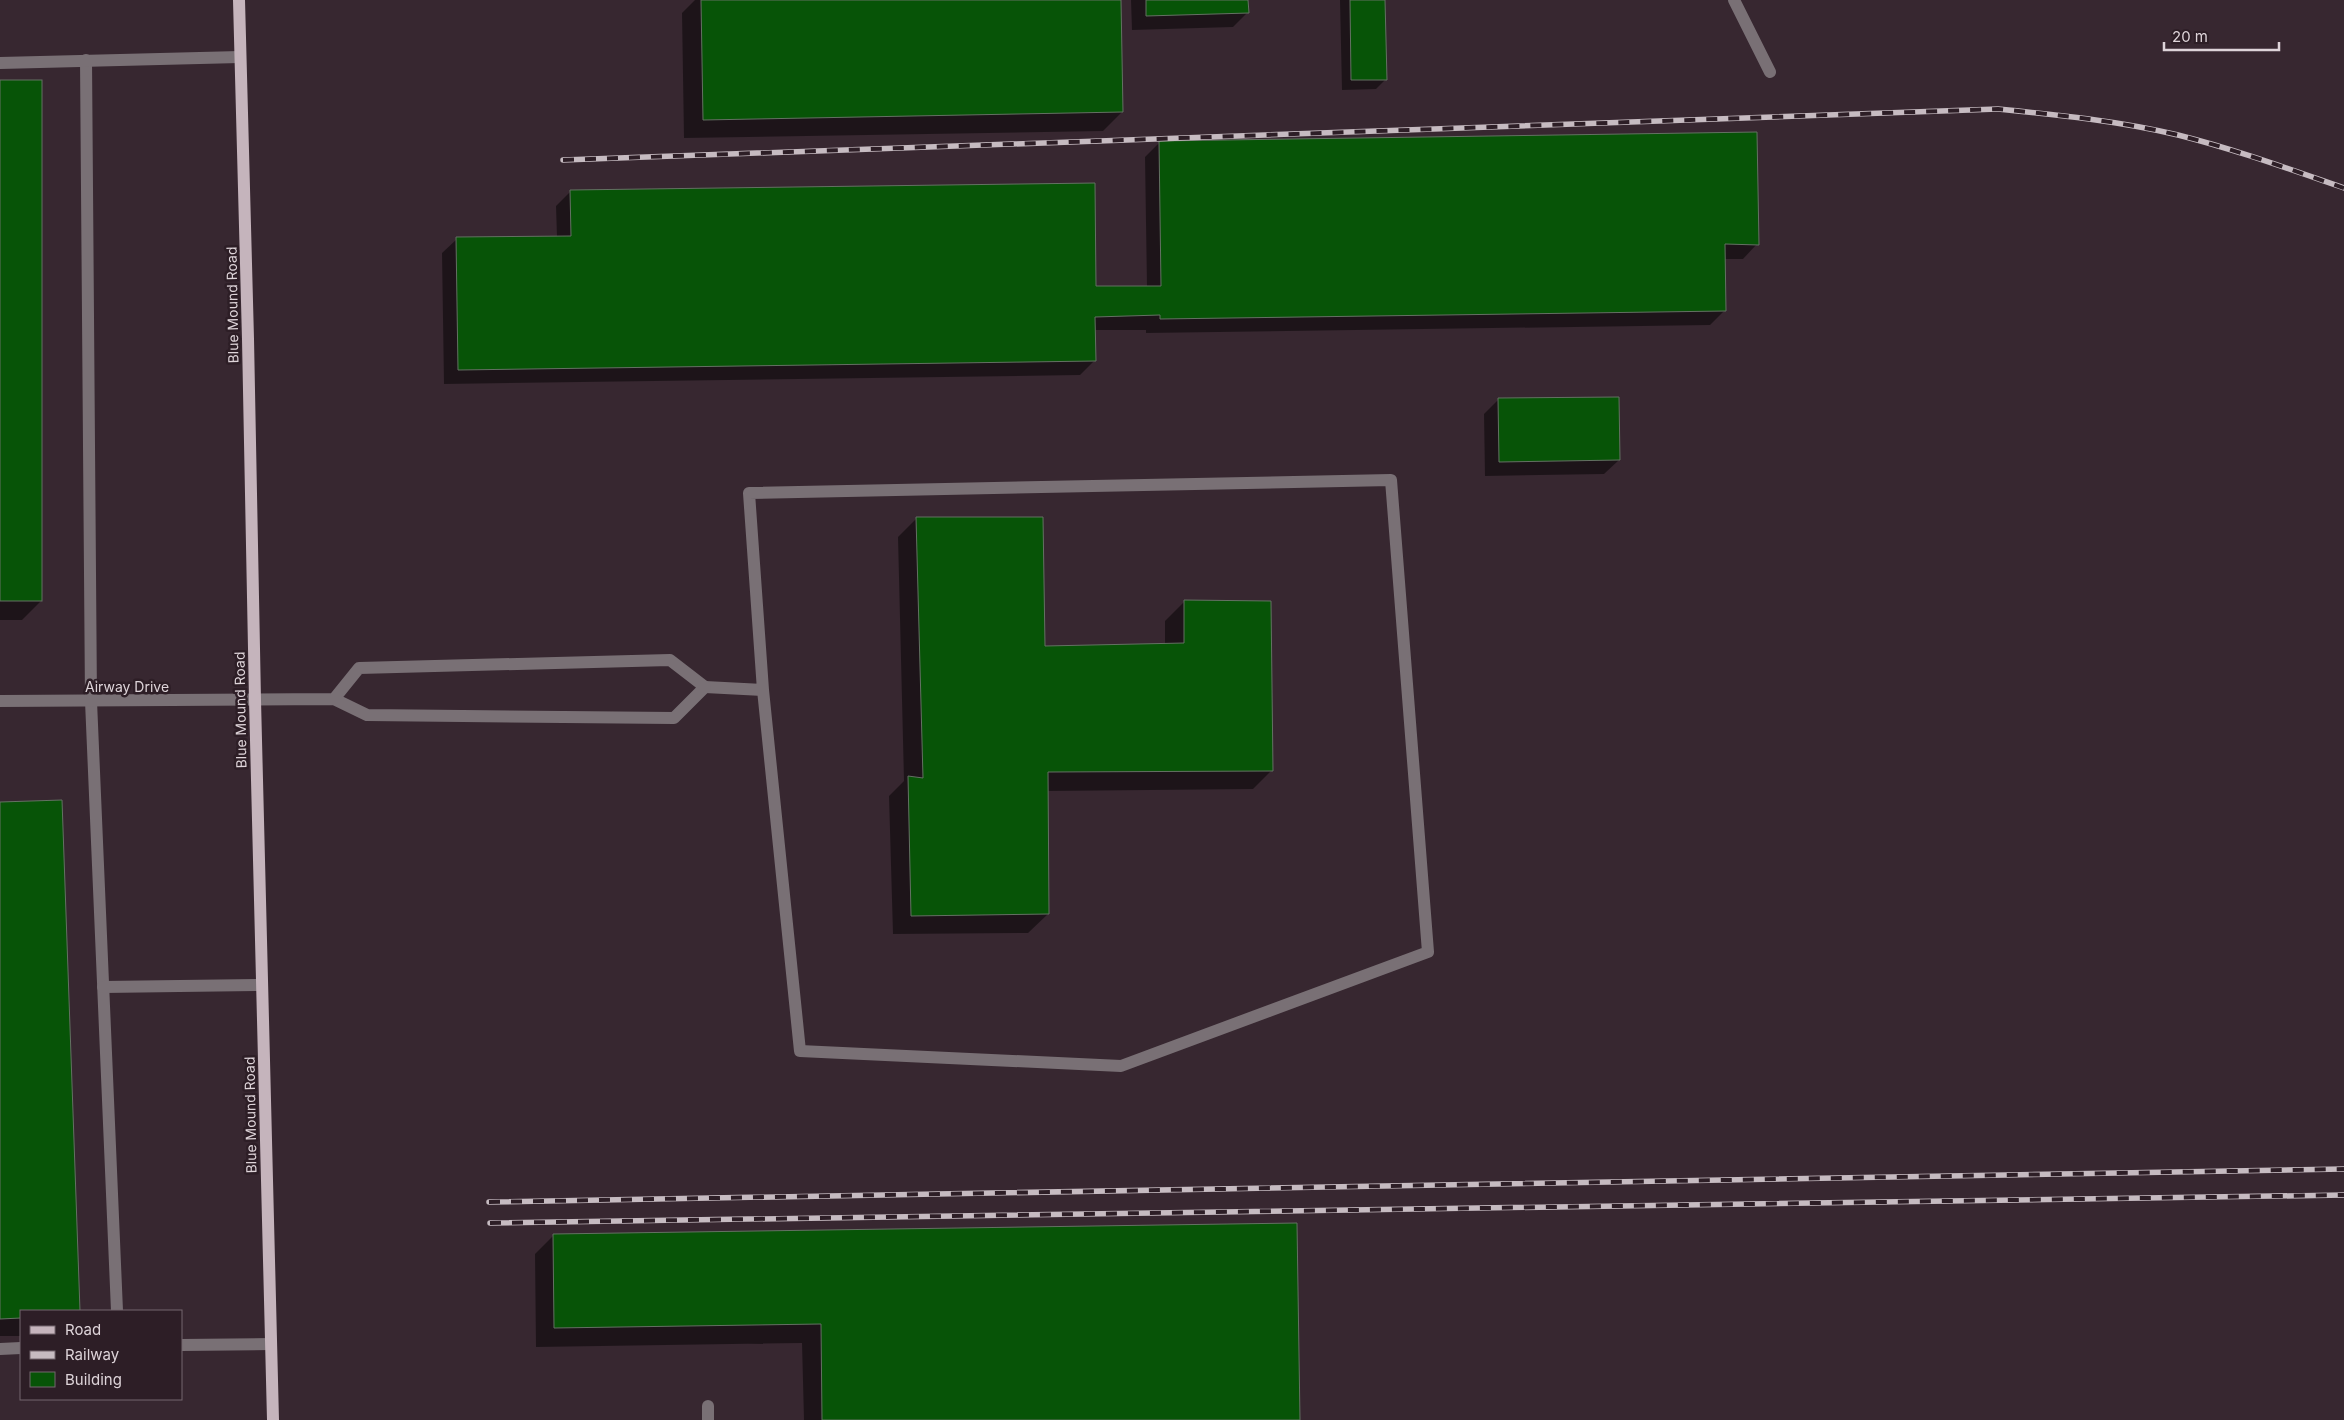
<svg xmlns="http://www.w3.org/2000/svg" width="2344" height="1420" font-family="Inter,sans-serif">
<rect width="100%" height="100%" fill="#372730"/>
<g fill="#0007">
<polygon points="695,0 1120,0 1122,112 1103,131 684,138 682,13"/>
<polygon points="1131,0 1247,0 1247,13 1233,27 1132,30"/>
<polygon points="1340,0 1384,0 1386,79 1376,89 1342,90"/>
<polygon points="0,82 41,601 22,620 0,620"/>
<polygon points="1160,142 1757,244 1743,259 1724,259 1725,310 1710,325 1146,333 1146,330 1094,330 1095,360 1080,375 444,384 442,253 457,239 557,237 556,206 571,191 1095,287 1147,287 1145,157"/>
<polygon points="1499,399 1619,460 1604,474 1485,476 1484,414"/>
<polygon points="917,518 1043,647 1165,645 1165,621 1184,602 1272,770 1253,789 1047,791 1048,914 1028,933 893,934 889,796 904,781 898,537"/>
<polygon points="61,802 78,1311 21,1311 21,1336 0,1336 0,804"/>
<polygon points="554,1235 1299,1420 804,1420 802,1343 536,1347 535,1254"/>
</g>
<g fill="#075407" stroke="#647163">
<polygon points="701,0 1121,0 1123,112 703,120"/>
<polygon points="1146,0 1248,0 1249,13 1146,16"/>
<polygon points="1350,0 1385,0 1387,80 1351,80"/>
<rect x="0" y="80" width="42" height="521"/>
<polygon points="1757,132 1759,245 1725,244 1726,311 1160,319 1160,315 1095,317 1096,361 458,370 456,237 571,236 570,190 1095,183 1096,286 1161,286 1159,141"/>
<polygon points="1619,397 1620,460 1499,462 1498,398"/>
<polygon points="916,517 1043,517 1045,646 1184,643 1184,600 1271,601 1273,771 1048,772 1049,914 911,916 908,776 923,778"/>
<polygon points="62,800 80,1311 21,1311 21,1318 0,1319 0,802"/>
<polygon points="1297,1223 1300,1420 822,1420 821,1324 554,1328 553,1234"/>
</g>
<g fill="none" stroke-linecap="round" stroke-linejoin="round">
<g stroke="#797075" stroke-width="12">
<polyline points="1734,0 1770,72"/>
<polyline points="86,60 91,701 117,1311"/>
<polyline points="0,63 240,57"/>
<polyline points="705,687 763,690 800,1051 1121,1066 1428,952 1391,480 749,493 763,690"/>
<polyline points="0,701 334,699 367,715 674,718 705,687 670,660 359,668 334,699"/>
<polyline points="103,987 262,985"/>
<polyline points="181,1345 271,1344"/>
<polyline points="0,1349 21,1348"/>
<polyline points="708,1406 708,1420"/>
</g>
<polyline stroke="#c5b4bc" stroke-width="12" points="239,0 248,339 255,700 273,1420"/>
<g stroke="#c6bbc1" stroke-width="5.5">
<g id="rail">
<path d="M563 160 1998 109C2059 115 2119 121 2178 135 2234 149 2289 169 2344 188"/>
<polyline points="489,1202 2344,1169"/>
<polyline points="490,1223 2344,1195"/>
</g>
</g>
<use href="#rail" stroke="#2d1e26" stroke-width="4" stroke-dasharray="11" stroke-linecap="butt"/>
</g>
<g text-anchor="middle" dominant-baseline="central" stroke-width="5" stroke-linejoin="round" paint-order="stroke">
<g font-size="14" fill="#ded4d9" stroke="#2d1e26">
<text transform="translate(232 305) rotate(-91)">Blue Mound Road</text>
<text x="127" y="686">Airway Drive</text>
<text transform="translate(240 710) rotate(-91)">Blue Mound Road</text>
<text transform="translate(250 1115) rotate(-91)">Blue Mound Road</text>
</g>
</g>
<rect x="20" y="1310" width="162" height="90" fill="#2d1e26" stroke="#74676e"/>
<rect x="30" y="1326" width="25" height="8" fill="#c5b4bc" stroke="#74676e"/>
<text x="65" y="1335" font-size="15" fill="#ded4d9">Road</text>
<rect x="30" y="1351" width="25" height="8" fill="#c6bbc1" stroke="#74676e"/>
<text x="65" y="1360" font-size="15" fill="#ded4d9">Railway</text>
<rect x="30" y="1372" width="25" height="15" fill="#075407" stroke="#74676e"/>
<text x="65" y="1385" font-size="15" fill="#ded4d9">Building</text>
<path d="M2164 42v8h115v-8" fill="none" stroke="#ded4d9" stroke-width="2.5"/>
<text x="2172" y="42" font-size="15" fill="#ded4d9" stroke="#2d1e26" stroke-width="4" paint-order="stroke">20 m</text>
</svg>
